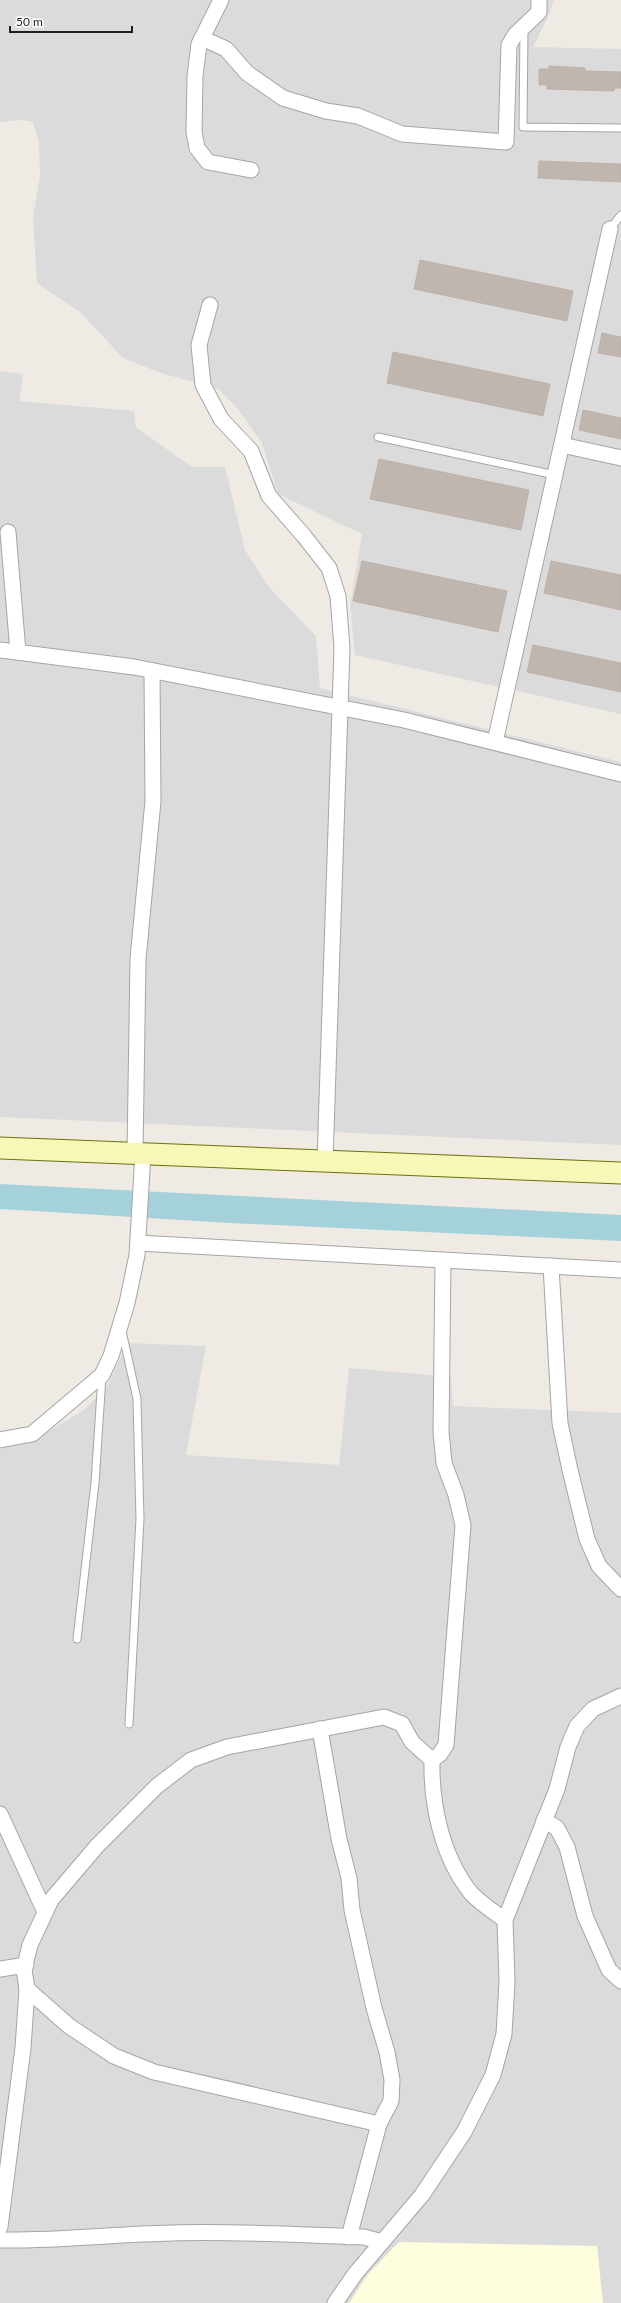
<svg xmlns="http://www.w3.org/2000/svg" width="621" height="2303" font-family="Lato,sans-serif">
<rect width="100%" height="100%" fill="#efebe4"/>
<g fill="#dcdbdb">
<polygon points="0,0 554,0 547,19 533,47 621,49 621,714 355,655 350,606 362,534 278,494 262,443 237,408 218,389 161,373 123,358 80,312 37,283 33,217 40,175 39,142 33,122 21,120 0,122"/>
<polygon points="0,371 23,374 19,401 134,411 136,427 192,467 225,467 245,550 269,587 316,636 320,688 621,762 621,1145 0,1117"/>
<polygon points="128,1343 206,1346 186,1455 339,1465 349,1368 451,1377 453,1406 621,1413 621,2303 0,2303 0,1449 34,1440 84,1410 106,1388"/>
</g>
<polygon fill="#fefddd" points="399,2242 597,2246 603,2303 349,2303 368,2274"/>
<polygon fill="#a5d1db" points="0,1184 621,1215 621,1241 231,1223 0,1209"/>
<g fill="#bfb6b0" stroke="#c0b1a7">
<polygon points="549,66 585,68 585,71 621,72 621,88 615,88 614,91 547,89 547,85 539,85 539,69 549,69"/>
<polygon points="539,161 621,164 621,182 538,178"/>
<polygon points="420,260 573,291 567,321 414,289"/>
<polygon points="602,333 621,337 621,357 598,353"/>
<polygon points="393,352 550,384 543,416 387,383"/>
<polygon points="583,410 621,418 621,439 579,430"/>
<polygon points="379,459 529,490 521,530 370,499"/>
<polygon points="362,561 507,591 498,632 353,601"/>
<polygon points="551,561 621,575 621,610 544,593"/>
<polygon points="533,645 621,663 621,692 527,672"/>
</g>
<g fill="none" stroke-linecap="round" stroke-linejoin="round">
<g stroke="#a5a5a5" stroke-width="9">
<g id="lane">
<polyline points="524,29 523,127 621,128"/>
<polyline points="610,229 621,215"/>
<polyline points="378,437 555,475"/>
<polyline points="122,1331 137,1399 140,1519 129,1724"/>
<polyline points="77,1639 95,1483 102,1376"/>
</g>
</g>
<g stroke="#a5a5a5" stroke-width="17">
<g id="street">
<polyline points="221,0 199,44 195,76 194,132 197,148 208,162 251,170"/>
<polyline points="202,38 226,49 247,73 283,98 326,111 358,116 402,134 506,142 509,45 515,35 539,12 539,0"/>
<polyline points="210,305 199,345 203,385 221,419 251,451 269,496 304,536 329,568 338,596 342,648 325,1161"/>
<polyline points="562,445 621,458"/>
<polyline points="8,532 18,652"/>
<polyline points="0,650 134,667 404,720 621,774"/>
<polyline points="495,742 610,229"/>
<polyline points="135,1153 138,959 153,801 152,671"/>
<polyline points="138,1243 621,1270"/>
<polyline points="551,1266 560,1423 570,1470 587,1539 599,1566 621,1589"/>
<polyline points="0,1440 32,1434 102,1375 111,1356 127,1303 137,1255 143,1153"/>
<polyline points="320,1729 339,1839 349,1878 352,1910 374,2008 387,2052 392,2080 391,2101 379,2124"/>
<polyline points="432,1760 440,1754 446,1745 463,1525 456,1495 444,1463 441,1432 443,1260"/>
<polyline points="0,1814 45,1912"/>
<polyline points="544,1820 557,1828 567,1847 585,1916 609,1970 621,1981"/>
<polyline points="0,1969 26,1965"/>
<polyline points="0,2227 23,2048 27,1989"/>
<path d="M349 2237 379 2124 154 2072 114 2056 69 2026 27 1989 24 1969 30 1945 51 1900 97 1846 157 1786 191 1760 227 1747 384 1717 402 1724 412 1742 432 1760C431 1805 442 1857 471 1893 480 1903 494 1912 505 1920"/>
<path d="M0 2240C59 2241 115 2234 173 2233 236 2231 300 2235 364 2237L382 2242"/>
<polyline points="335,2303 355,2274 422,2195 464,2132 493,2075 504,2034 507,1982 505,1920 557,1789 568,1747 577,1726 593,1709 621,1696"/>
</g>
</g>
<g stroke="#6a7207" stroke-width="23">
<polyline id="secondary" points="0,1148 621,1173"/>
</g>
<use href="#lane" stroke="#fff" stroke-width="7"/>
<use href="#street" stroke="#fff" stroke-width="15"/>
<use href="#secondary" stroke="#f7f8b8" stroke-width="21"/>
</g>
<path d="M10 26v6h122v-6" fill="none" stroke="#1e1e1e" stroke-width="2"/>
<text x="16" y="26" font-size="12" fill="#1e1e1e" stroke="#ffffff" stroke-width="3" paint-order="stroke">50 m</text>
</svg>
